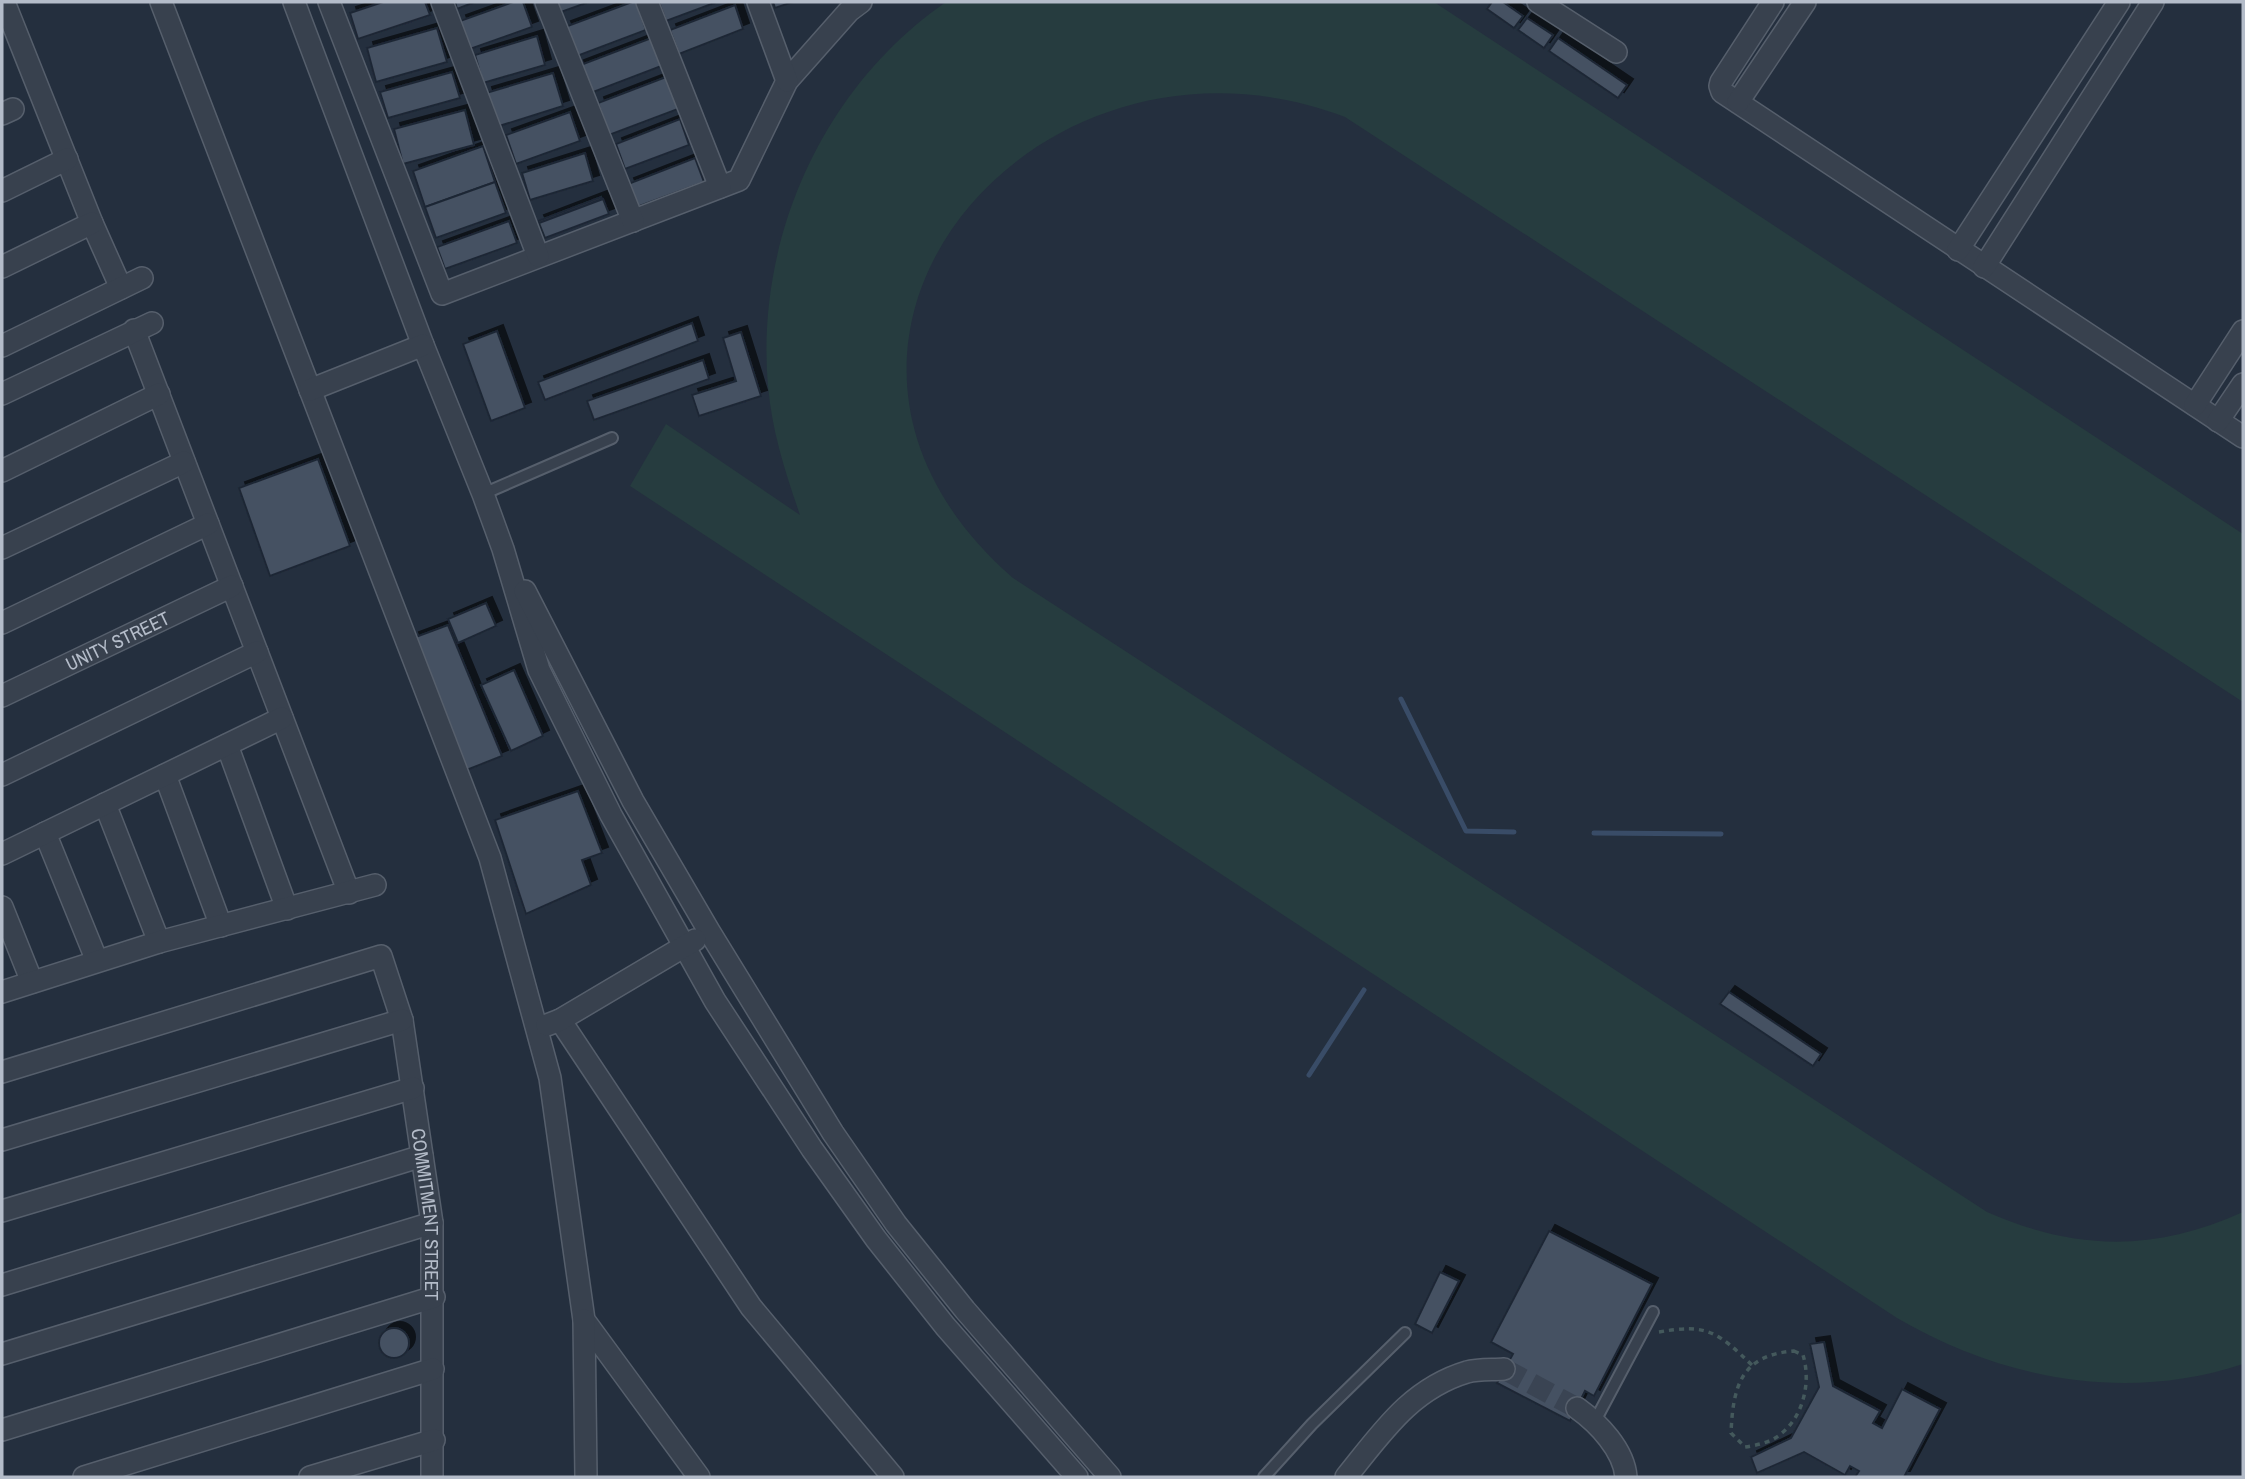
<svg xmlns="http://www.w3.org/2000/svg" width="2245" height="1479" font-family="'Archivo Narrow',sans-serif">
<defs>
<filter id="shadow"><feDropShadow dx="6" dy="-6" stdDeviation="0" flood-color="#0009"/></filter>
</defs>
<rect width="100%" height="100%" fill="#242f3e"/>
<path fill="#263c3f" d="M946 2H1434L2243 534V702L1345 117C1036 0 743 343 1013 578L1987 1212C2076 1251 2155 1252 2243 1212V1364C2126 1403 2001 1379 1897 1318L630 486 666 424 800 515C785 472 772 431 768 386 755 238 824 86 946 2Z"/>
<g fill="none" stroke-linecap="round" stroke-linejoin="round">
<g stroke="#394c67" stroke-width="5">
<polyline points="1401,699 1466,831 1514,832"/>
<polyline points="1594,833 1721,834"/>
<polyline points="1309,1075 1364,990"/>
</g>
</g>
<g fill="#455162" stroke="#1f2835" stroke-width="2" filter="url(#shadow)">
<polygon points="383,2 425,2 430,15 358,39 350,13"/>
<polygon points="455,2 475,2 457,9"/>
<polygon points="513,2 523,2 532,27 470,49 460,21"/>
<polygon points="557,2 589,2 561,12"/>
<polygon points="632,2 636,2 646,30 577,56 565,27"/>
<polygon points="659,2 717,2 666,21"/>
<polygon points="773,2 793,2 775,8"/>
<polygon points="1492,2 1503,2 1523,16 1514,28 1487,9"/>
<polygon points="735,5 743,29 679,54 670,30"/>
<polygon points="1527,18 1553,35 1544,48 1518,30"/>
<polygon points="437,28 447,62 376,82 367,48"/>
<polygon points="537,36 545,65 483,83 475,55"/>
<polygon points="654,37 664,65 588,94 578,66"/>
<polygon points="1558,38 1627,85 1618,98 1549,51"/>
<polygon points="452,72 460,98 388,118 380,92"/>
<polygon points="553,73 563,106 496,127 486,93"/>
<polygon points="666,77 678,109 609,135 598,103"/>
<polygon points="465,110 474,145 403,164 394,129"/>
<polygon points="570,112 580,141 516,164 506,135"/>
<polygon points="680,119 689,145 625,169 616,144"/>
<polygon points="483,146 495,182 425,207 413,171"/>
<polygon points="585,153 593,181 530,200 522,173"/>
<polygon points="695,158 704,182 637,207 628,184"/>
<polygon points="495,182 506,213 436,238 425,207"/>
<polygon points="601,197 602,199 539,223 538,221"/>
<polygon points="603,199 609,214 545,238 539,223"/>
<polygon points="509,221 517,243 445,269 437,247"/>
<polygon points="692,323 698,341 545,400 538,382"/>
<polygon points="497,331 525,408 491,421 463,344"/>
<polygon points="741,332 761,396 699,416 692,395 736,381 723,338"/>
<polygon points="703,360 709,379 594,420 587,401"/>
<polygon points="318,459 350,546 270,576 239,488"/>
<polygon points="486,603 496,626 458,643 448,619"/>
<polygon points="448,625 502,756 464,771 413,638"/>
<polygon points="514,670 543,736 511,751 481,685"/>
<polygon points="578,791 602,853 582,860 591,885 526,914 495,820"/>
<polygon points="1729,992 1821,1054 1813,1066 1720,1004"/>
<polygon points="1549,1231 1652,1284 1594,1396 1585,1391 1570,1421 1497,1383 1513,1354 1491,1342"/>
<polygon points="1440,1272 1459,1281 1432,1333 1415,1324"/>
<circle cx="394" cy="1343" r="15"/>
<polygon points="1824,1342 1833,1386 1880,1411 1873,1423 1882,1428 1902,1389 1940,1409 1904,1477 1855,1477 1859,1471 1850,1466 1845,1475 1804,1452 1757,1473 1751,1457 1791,1438 1819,1387 1810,1344"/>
</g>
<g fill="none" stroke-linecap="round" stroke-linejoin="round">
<polyline stroke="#3a4453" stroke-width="21" stroke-dasharray="21 10" stroke-linecap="butt" points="1504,1369 1577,1408"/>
<g stroke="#565f6c" stroke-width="14">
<g id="lane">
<polyline points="483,494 612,438"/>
<polyline points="1595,1421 1653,1312"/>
<polyline points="1264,1477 1312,1424 1405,1333"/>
</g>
</g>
<g stroke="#565f6c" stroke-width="24">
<g id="street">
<polyline points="4,2 92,223 121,288"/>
<polyline points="161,2 490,858 550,1078 584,1320 699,1477"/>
<polyline points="294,2 423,345 483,494 503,549 539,670 611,815 715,1001 812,1149 876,1239 945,1326 1077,1477"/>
<polyline points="329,2 442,294 739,180 787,81 849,11 861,2"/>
<polyline points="442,2 538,256"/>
<polyline points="546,2 633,221"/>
<polyline points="647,2 720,187"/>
<polyline points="758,2 787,81"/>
<polyline points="1538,2 1616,52"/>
<polyline points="1773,2 1721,82 1720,86 1722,92 2243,437"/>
<polyline points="1738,102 1805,2"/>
<polyline points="2,114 13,109"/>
<polyline points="2,191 67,159"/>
<polyline points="1958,250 2119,2"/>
<polyline points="2,267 92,223"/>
<polyline points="1984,267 2153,2"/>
<polyline points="134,330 349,893"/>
<polyline points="2,346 142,278"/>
<polyline points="310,390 423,345"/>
<polyline points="2,394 152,323"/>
<polyline points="2195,405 2243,331"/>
<polyline points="2218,421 2243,384"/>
<polyline points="2,471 159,394"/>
<polyline points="2,548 184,462"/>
<polyline points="525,591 633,801 709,931 833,1133 896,1224 965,1310 1110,1477"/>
<polyline points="2,623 208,524"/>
<path id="s1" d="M2 696 232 586"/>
<polyline points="227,745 287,909"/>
<polyline points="2,775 257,652"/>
<polyline points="165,775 221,926"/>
<polyline points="105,804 159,942"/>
<polyline points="45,833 97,961"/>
<polyline points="2,854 282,718"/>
<polyline points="2,907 32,982"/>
<polyline points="2,992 159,942 375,885"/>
<polyline points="560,1020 751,1307 893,1477"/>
<polyline points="547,1025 560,1020 695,940"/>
<path id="s2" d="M2 1072 381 956 402 1020 432 1223V1477"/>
<polyline points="2,1140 402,1020"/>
<polyline points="2,1211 413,1088"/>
<polyline points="2,1285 422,1156"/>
<polyline points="584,1320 586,1477"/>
<polyline points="2,1354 432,1223"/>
<path d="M1577 1408C1598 1423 1624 1450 1626 1477"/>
<polyline points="2,1430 434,1297"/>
<polyline points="84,1477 433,1369"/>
<polyline points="310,1477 434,1440"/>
<path d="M1346 1477C1381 1434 1410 1389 1467 1372 1478 1369 1493 1370 1504 1369"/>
</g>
</g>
<g stroke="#44595c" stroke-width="3.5" stroke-dasharray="5 5" stroke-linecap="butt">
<path d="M1659 1332C1709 1323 1718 1333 1753 1366"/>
<path d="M1794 1351 1803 1355C1811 1381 1804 1415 1782 1433 1772 1442 1758 1445 1745 1447L1731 1433C1733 1386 1741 1355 1794 1351Z"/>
</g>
<use href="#lane" stroke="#38414e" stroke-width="10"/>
<use href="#street" stroke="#38414e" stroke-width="21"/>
</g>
<g text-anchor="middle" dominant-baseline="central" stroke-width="7" stroke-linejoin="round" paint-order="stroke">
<g font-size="19" fill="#b4bcc9" stroke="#1d2633">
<text stroke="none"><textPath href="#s1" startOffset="128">UNITY STREET</textPath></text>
<text stroke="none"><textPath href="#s2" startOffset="660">COMMITMENT STREET</textPath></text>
</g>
</g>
<rect width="2245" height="1479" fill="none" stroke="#b4bcc9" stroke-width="7"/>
</svg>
